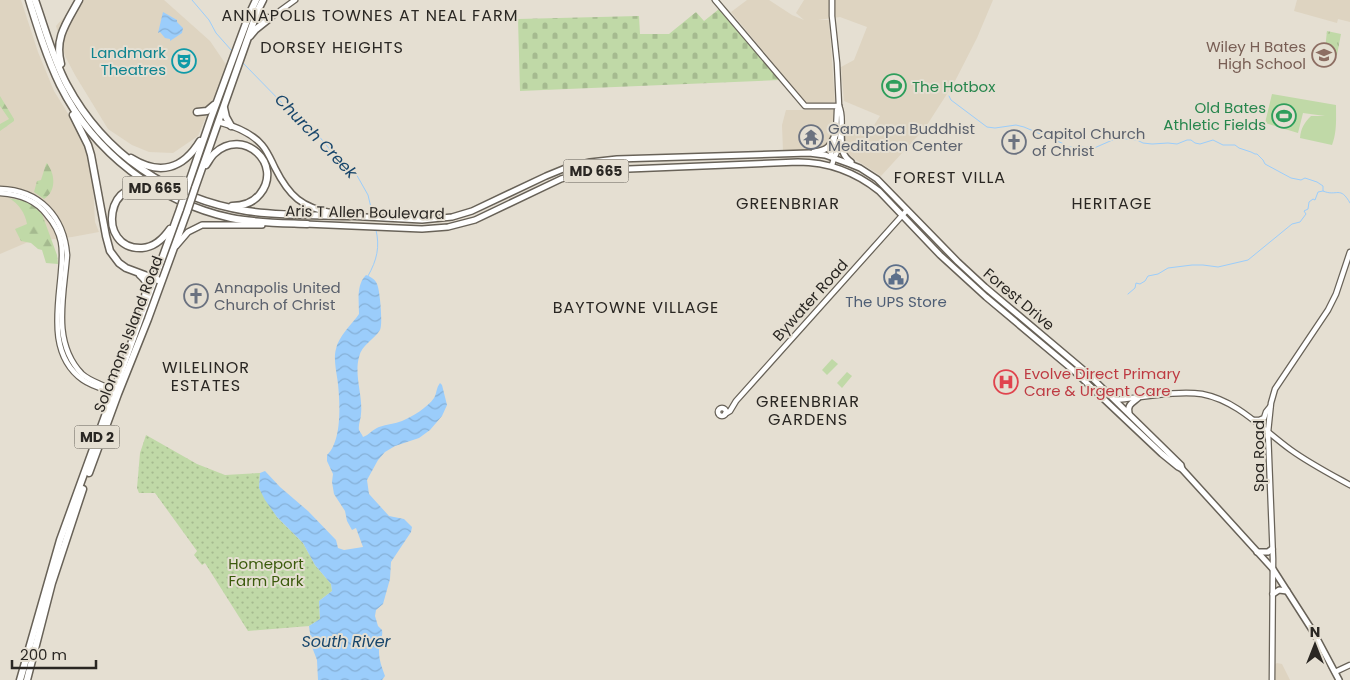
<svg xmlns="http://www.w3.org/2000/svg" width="1350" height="680" font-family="Poppins,sans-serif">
<defs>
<pattern id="grass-tufts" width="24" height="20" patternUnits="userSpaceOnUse" patternTransform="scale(1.25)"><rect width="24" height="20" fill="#c0d9a7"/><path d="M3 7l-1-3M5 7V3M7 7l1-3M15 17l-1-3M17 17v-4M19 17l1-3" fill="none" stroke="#a5ba8f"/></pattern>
<pattern id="forest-firs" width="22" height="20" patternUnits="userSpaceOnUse" patternTransform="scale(1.25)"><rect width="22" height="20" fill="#c0d9a7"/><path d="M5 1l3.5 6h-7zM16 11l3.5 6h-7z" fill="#a5ba8f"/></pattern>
<pattern id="cemetery-stones" width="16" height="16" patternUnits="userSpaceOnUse" patternTransform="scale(1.25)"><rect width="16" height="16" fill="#c0d9a7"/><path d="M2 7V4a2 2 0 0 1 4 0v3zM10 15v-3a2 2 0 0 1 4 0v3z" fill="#a5ba8f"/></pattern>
<pattern id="park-dots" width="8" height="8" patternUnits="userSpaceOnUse" patternTransform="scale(1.25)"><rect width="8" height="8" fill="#c0d9a7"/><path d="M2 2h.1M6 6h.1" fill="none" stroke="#a5ba8f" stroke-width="1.8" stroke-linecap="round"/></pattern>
<pattern id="water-waves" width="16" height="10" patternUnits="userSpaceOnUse" patternTransform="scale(1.25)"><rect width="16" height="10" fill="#9bcdfb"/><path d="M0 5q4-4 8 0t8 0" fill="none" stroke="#86b0d7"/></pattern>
</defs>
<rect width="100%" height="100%" fill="#e5dfd2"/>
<g fill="#ded4c1">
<polygon points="0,0 21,0 38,52 54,91 80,133 88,156 93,185 95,222 99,232 72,237 28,242 0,254"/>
<polygon points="74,0 164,0 210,41 227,66 198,136 173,153 149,152 132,145 108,129 75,75 65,56 56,26 66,15"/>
<polygon points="747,0 769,0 792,15 804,20 796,13 804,0 993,0 977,38 954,83 925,128 881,176 853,158 844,150 844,126 870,128 856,153 880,116 844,101 841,67 854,60 867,27 840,17 818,20 829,20 835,102 807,104 731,12"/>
<polygon points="1297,0 1350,0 1350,22 1338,19 1337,23 1294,11"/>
<polygon points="786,110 834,110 831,141 823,150 783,151 782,125"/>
<polygon points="1277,663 1282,664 1290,680 1273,680 1274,665"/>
</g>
<polygon fill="url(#grass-tufts)" points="1327,31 1341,34 1337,55 1323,52 1325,49"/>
<g fill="url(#forest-firs)">
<polygon points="0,96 14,119 14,121 0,131 0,124 9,119 0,106"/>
<path d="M47 163C55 174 57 191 44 199L34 192 37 181 41 180 46 164Z"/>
<path d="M9 198 24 201 32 205 42 214 57 255 58 264 46 263 42 250 38 249 31 243 21 241 15 229 27 224C25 213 19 204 9 198Z"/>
</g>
<polygon fill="url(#cemetery-stones)" points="719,9 779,80 520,91 518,19 639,16 640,34 669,34 696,12 704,21"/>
<polygon fill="url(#park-dots)" points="146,435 197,464 225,475 260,473 259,488 277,517 303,543 315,565 331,584 332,591 319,601 320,619 309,626 248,631 205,563 202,565 194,555 197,551 155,493 139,493 137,488 140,453"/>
<g fill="#c0d9a7">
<path d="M1272 94 1336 105C1336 119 1337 132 1332 145L1300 138C1301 128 1304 123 1311 116H1325L1303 113 1298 133 1265 123Z"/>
<polygon points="832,359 838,364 827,375 822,370"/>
<polygon points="847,372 852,376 842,388 837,383"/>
</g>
<g fill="url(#water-waves)">
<polygon points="163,12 177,20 177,22 183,28 182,33 170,41 170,39 165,38 160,32 158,33"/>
<path d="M366 275C371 277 375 279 377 284 380 290 383 324 380 330 374 340 362 344 359 357 354 376 363 395 361 414 361 419 358 425 359 430 360 432 362 434 363 437 369 435 373 429 379 427 387 424 395 424 402 421 413 416 427 408 434 398 437 393 436 388 440 383L442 385 447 405 442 416 430 430 419 438 395 446 385 452 378 460 367 480 369 494 389 516 404 519 412 527 411 532 391 562 390 579 383 604 376 610 375 616 378 626 382 630C383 636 381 637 380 642 377 655 381 665 385 676L382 680H318L317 660 312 647 309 626 320 619 319 601 332 591 331 584 315 565 303 543 277 517 265 500 259 488 260 473 265 471 280 487 308 511 336 540 338 548 344 550 363 547 356 528 352 530 347 521 345 511 334 494 332 482 333 474 327 461V455C342 441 340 404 338 384 337 374 333 359 336 349 338 337 352 324 359 314 359 301 356 285 366 275Z"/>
</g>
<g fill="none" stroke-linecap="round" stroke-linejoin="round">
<g stroke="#9bcdfb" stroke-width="1">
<polyline points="192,0 209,20 216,33 232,51"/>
<polyline points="243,63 288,109 318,135 336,157 355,172 368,195 373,216"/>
<path d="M949 96 951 100 987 127 995 128 1016 125 1024 127 1064 144 1067 147H1088L1092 149 1117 138 1137 140 1143 143 1152 144 1168 143 1177 144 1187 140H1191L1195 143 1200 144 1213 140 1223 145H1235L1239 148 1251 152 1255 154H1257L1263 160 1265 164 1291 178 1301 180 1305 178 1317 182 1323 186V191C1337 197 1340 185 1350 203"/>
<path d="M368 276C377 260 380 247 376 230"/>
<polyline points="1128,294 1135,288 1136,283 1140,284 1145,281 1148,276 1158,274 1168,268 1192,265 1203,265 1218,267 1248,260 1292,224 1300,222 1306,214 1304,211 1308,209 1309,202 1313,199 1315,200 1318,192 1323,191"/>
</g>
<g stroke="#686258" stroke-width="7">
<g id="secondary">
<polyline points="715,0 805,106 839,106"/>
<path d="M832 0V16L837 63 839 106C844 116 841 144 836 154 834 158 833 161 832 165"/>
<polyline points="257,12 262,16 270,18 295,0"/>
<polyline points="833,158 831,153 836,133 837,110 839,106"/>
<path d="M0 189C40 190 64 217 67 255 64 295 51 342 82 374 91 382 103 384 113 391"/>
<path d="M0 193C18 194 36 200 47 215 54 223 59 232 61 242 63 252 62 263 61 273 58 309 48 355 83 380 93 387 104 389 115 393"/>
<path d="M1115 400C1140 398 1177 390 1202 394 1238 401 1262 429 1291 450 1309 463 1330 474 1350 485"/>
<circle cx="722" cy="412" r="4"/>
<polyline points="725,414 730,411 736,401 907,210"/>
<polyline points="1254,420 1259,420 1264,418 1266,412 1270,407"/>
<polyline points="1335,672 1350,665"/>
<polyline points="1272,680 1273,559 1268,432 1271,403 1275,389 1328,310 1336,294 1350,252"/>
</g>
</g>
<g stroke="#686258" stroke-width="8">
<g id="primary">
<path d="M219 122C234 126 251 132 262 145 268 152 271 160 275 168 289 196 302 208 333 213"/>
<path d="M841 133C842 146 840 154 851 162"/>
<path d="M814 152C829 150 830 146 836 133"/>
<polyline points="346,216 422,220 452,217 472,211 546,176 568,167 590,162 617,159 809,153 825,155 850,164 860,168 877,179 958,262 985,287 1086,372 1181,465 1182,469 1273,569 1314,633 1339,680"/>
<path d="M305 224 422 229 448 227 475 220 561 179 582 173 604 170 798 162C829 162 855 172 879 191L940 255 986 297 1073 370 1162 454 1178 467 1182 469"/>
<polyline points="176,246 188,232 202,225 262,225"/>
<path d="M1129 413C1127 405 1132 403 1138 398"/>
<polyline points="1257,552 1268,552 1272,549"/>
<polyline points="1273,594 1279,590 1287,591"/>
</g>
</g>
<g stroke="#686258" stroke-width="9">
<g id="highway">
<path d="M29 0C38 29 47 58 60 85 94 153 158 202 231 218 256 223 282 223 307 224"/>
<path d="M35 0C45 28 53 59 67 85 104 154 170 199 247 211 281 216 316 215 349 216"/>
<polyline points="250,36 255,30 270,18"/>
<path d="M61 64C54 38 67 22 79 0"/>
<polyline points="224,108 226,117 231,126"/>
<polyline points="197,112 207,111 214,105"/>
<polyline points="73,115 88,145 91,155 106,236 110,251 119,263 126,268 158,280"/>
<path d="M131 158C160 176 183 169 200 141"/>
<path d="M206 165C209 161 211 156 215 153 243 127 284 164 260 194 253 203 244 206 232 206"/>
<polyline points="188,185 211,118 249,15 256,0"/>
<polyline points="195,188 257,12 263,0"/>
<path d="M155 191C106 170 95 250 142 248 155 247 163 239 170 229"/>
<path d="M140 275C150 284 146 285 145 297"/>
<polyline points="89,473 118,394 148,319 187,212"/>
<polyline points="20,680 60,540 180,209"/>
<polyline points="27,680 52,583 83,489"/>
</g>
</g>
<use href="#secondary" stroke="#fff" stroke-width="4.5"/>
<use href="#primary" stroke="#fff" stroke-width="5"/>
<use href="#highway" stroke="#fff" stroke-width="6"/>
<g stroke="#686258" stroke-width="9" stroke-linecap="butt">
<g id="highway-bridge">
<polyline points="180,209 188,185"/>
<polyline points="187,212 195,188"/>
</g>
</g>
<use href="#highway-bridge" stroke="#fff" stroke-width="6"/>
</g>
<defs>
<g id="school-ring" transform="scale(1.25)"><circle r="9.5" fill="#e5dfd2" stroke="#8d6e63" stroke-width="1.5"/><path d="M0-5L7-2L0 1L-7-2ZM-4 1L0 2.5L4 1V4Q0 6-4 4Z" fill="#8d6e63"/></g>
<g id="theatre-ring" transform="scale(1.25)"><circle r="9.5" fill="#e5dfd2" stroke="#0f9aa8" stroke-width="1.5"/><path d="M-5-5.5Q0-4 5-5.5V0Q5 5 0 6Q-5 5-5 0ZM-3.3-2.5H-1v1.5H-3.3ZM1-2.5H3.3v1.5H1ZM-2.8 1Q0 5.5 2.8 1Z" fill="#0f9aa8"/></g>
<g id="stadium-ring" transform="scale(1.25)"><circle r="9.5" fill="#e5dfd2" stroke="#2e9e5b" stroke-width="1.5"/><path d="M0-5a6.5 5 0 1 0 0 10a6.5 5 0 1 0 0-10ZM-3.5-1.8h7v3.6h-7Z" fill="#2e9e5b"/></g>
<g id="temple-ring" transform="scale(1.25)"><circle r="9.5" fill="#e5dfd2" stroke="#6b7280" stroke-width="1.5"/><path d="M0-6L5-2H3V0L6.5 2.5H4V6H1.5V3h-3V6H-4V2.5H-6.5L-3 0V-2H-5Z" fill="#6b7280"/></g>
<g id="church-ring" transform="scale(1.25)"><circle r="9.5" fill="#e5dfd2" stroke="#6b7280" stroke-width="1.5"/><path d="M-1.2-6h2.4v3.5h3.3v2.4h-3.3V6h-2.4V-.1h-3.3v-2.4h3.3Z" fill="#6b7280"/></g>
<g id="civic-ring" transform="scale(1.25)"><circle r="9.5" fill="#e5dfd2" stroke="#5c6f8a" stroke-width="1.5"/><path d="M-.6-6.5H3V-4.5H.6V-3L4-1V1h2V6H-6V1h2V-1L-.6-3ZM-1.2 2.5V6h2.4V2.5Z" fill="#5c6f8a"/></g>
<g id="hospital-ring" transform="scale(1.25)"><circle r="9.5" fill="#e5dfd2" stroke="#e0444e" stroke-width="1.5"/><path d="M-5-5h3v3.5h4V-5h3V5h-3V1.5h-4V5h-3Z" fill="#e0444e"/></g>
</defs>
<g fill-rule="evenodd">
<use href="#school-ring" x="1324" y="55"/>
<use href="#theatre-ring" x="184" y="61"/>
<use href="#stadium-ring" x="894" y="86"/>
<use href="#stadium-ring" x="1284" y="116"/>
<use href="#temple-ring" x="811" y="137"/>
<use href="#church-ring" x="1014" y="142"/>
<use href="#civic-ring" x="896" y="277"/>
<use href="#church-ring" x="196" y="296"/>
<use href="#hospital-ring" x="1006" y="382"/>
</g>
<g text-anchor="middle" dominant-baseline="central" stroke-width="4" stroke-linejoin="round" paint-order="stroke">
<g fill="#e5dfd2" stroke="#625e58" stroke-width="1">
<rect x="563.5" y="159.5" width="65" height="23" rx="4"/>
<rect x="122.5" y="176.5" width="65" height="23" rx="4"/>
<rect x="74.5" y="425.5" width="45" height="23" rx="4"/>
</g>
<g font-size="14" font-weight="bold" fill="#2a2723">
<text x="596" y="171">MD 665</text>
<text x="155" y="188">MD 665</text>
<text x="97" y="437">MD 2</text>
</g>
<g font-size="15" fill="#785e54" stroke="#e5dfd2" text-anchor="end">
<text x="1306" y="46">Wiley H Bates<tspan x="1306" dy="17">High School</tspan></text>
</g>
<g font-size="15" fill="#0d838f" stroke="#e5dfd2" text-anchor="end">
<text x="166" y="52">Landmark<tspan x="166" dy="17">Theatres</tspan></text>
</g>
<g font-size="15" fill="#27864d" stroke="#e5dfd2" text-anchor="start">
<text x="912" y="86">The Hotbox</text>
<text x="1266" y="107" text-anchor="end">Old Bates<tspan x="1266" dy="17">Athletic Fields</tspan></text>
</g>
<g font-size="15" fill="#5b616d" stroke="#e5dfd2" text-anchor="start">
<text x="828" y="128">Gampopa Buddhist<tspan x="828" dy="17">Meditation Center</tspan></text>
<text x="1032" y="133">Capitol Church<tspan x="1032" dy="17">of Christ</tspan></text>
<text x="214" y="287">Annapolis United<tspan x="214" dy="17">Church of Christ</tspan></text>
</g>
<g font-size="15" fill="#2a2723" stroke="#e5dfd2">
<text transform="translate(365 212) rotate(1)">Aris T Allen Boulevard</text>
<text transform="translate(1019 299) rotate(40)">Forest Drive</text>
<text transform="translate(810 300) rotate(-48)">Bywater Road</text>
<text transform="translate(128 334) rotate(-69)">Solomons Island Road</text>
<text transform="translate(1258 456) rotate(-90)">Spa Road</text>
</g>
<g font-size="15" fill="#4e5e75" stroke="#e5dfd2">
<text x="896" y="301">The UPS Store</text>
</g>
<g font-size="15" fill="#be3a42" stroke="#e5dfd2" text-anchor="start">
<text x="1024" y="373">Evolve Direct Primary<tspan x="1024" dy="17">Care &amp; Urgent Care</tspan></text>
</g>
<g font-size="15" fill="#3c5b0d" stroke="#e5dfd2">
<text x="266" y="563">Homeport<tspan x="266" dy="17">Farm Park</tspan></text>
</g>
<g font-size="16" letter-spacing="1" fill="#2a2723" stroke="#e5dfd2">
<text x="370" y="15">ANNAPOLIS TOWNES AT NEAL FARM</text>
<text x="332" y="47">DORSEY HEIGHTS</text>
<text x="950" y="177">FOREST VILLA</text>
<text x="788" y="203">GREENBRIAR</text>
<text x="1112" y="203">HERITAGE</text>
<text x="636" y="307">BAYTOWNE VILLAGE</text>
<text x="206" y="367">WILELINOR<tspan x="206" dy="18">ESTATES</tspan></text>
<text x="808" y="401">GREENBRIAR<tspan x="808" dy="18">GARDENS</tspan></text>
</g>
<g font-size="16" font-style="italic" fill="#18466b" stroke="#e5dfd2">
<text transform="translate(316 136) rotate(46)">Church Creek</text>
<text x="346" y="641">South River</text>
</g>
</g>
<g transform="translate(1315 645)" stroke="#e5dfd2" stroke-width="4" paint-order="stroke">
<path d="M0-4L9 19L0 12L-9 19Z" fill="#2a2723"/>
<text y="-8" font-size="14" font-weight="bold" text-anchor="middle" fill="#2a2723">N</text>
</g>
<path d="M12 660v8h84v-8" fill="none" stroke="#2a2723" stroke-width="2.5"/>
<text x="20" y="660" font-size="15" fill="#2a2723" stroke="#e5dfd2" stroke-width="4" paint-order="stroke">200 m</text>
</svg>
